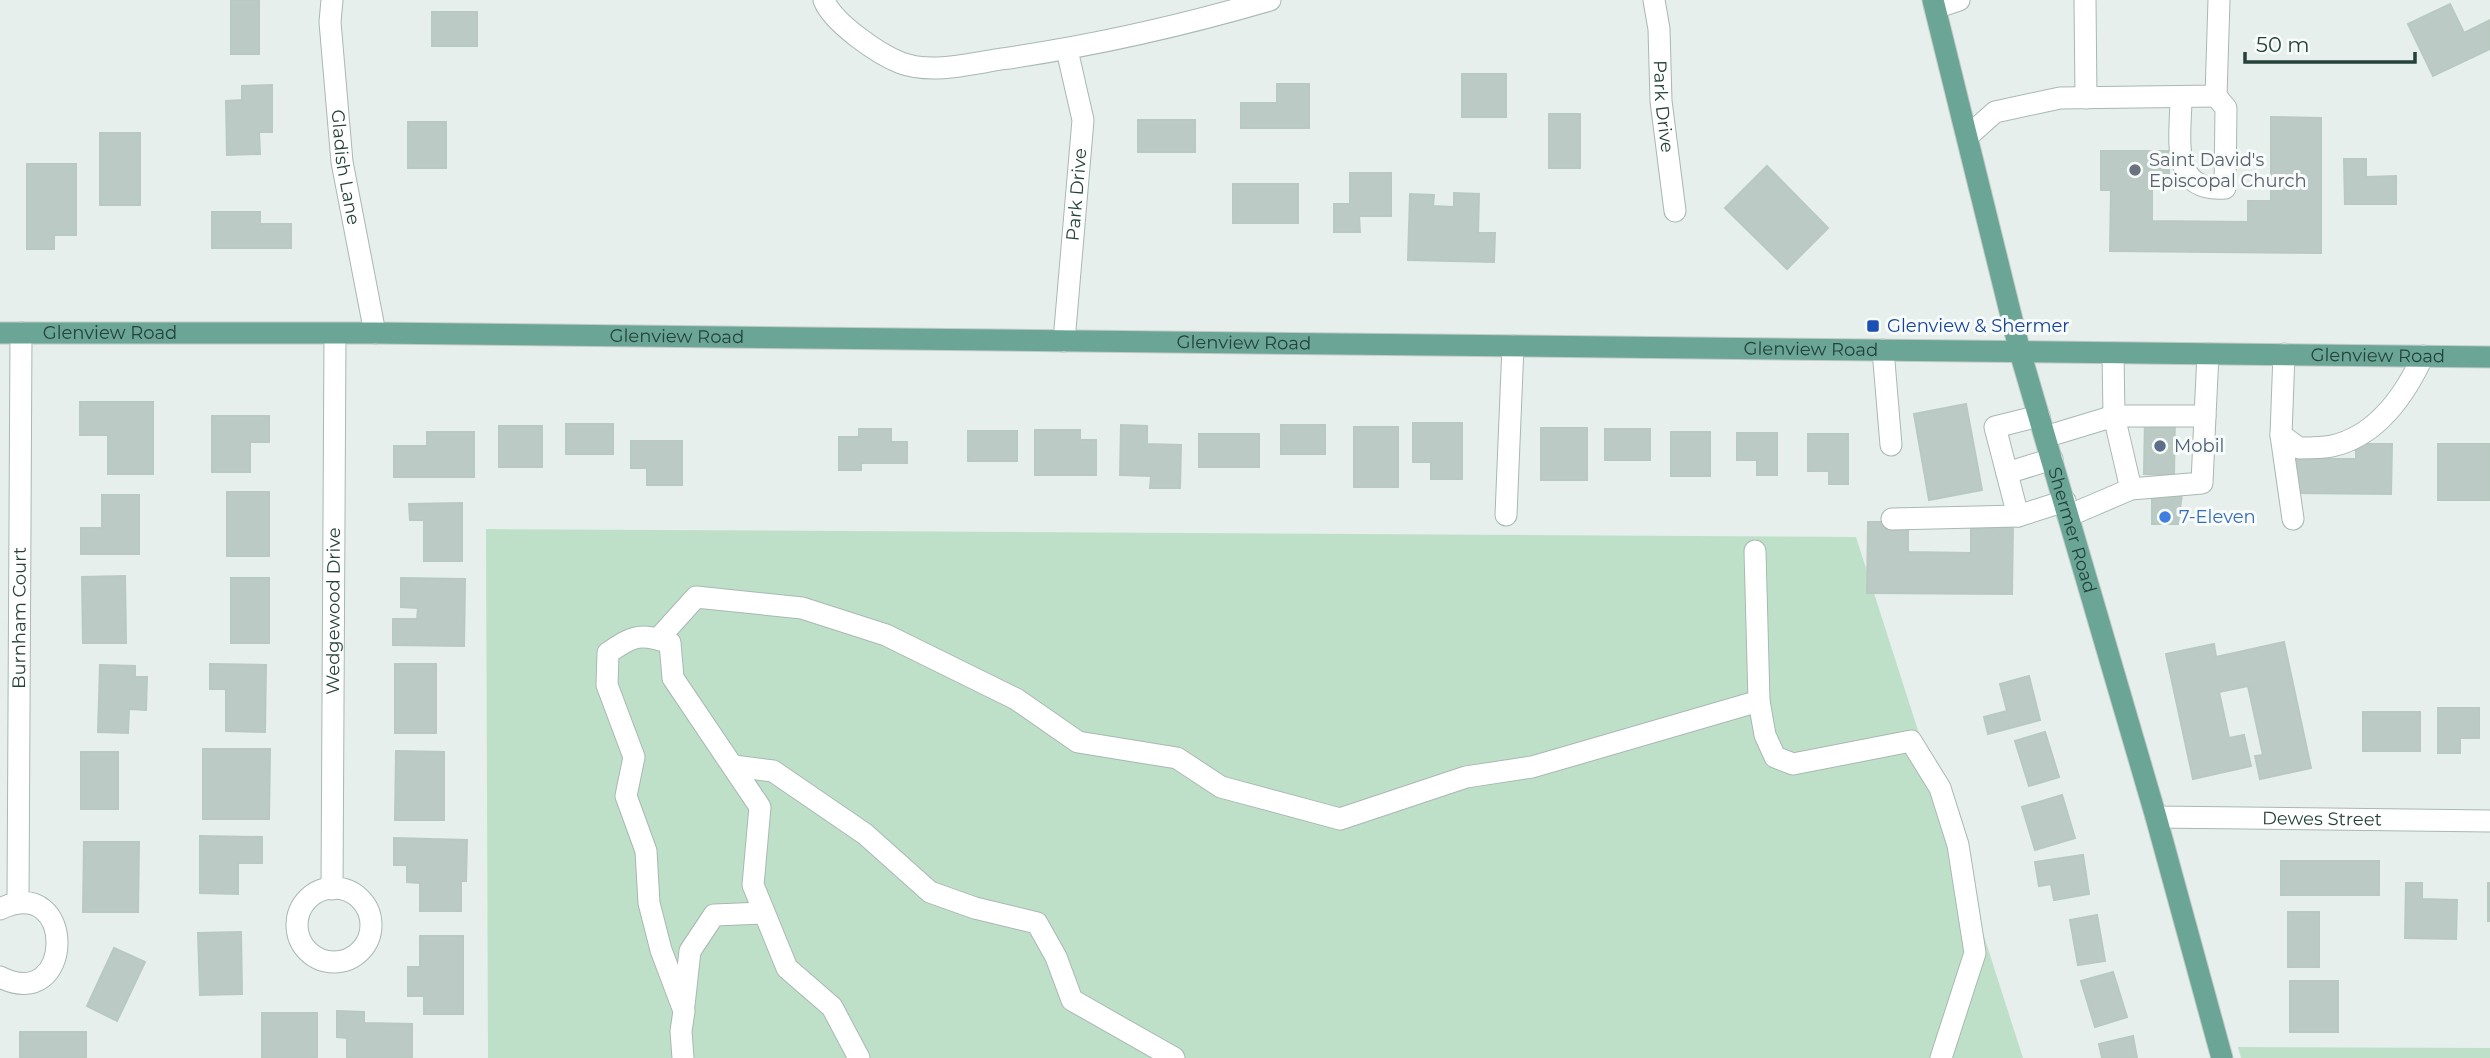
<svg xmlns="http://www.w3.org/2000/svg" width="2490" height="1058" font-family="Montserrat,sans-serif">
<rect width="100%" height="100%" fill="#e6efeb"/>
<g fill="#bfe0c8">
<polygon points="486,529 1856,537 2023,1058 488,1058"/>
<polygon points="2238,1047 2490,1048 2490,1058 2241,1058"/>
</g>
<g fill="#bbcac4" stroke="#b8c9c2" stroke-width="2">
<rect x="231" y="0" width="28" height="54"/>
<polygon points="2450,4 2464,33 2490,20 2490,49 2433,76 2408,24"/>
<rect x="432" y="12" width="45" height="34"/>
<rect x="1462" y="74" width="44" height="43"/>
<polygon points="1277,84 1309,84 1309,128 1241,128 1241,103 1277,103"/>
<polygon points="272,85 272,132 259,132 260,154 227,155 226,101 242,100 242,86"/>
<rect x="1549" y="114" width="31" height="54"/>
<polygon points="2271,117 2321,118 2321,253 2110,251 2111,190 2101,190 2101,151 2169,151 2169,189 2152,189 2152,221 2248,222 2248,201 2271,201"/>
<rect x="1138" y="120" width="57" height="32"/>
<rect x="408" y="122" width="38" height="46"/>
<rect x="100" y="133" width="40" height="72"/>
<polygon points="2344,159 2366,159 2366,177 2396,176 2396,204 2345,204"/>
<polygon points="27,164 76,164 76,235 54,235 54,249 27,249"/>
<polygon points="1767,166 1828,228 1787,269 1725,208"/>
<polygon points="1350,173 1391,173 1391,216 1359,216 1360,232 1334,232 1334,204 1350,204"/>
<rect x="1233" y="184" width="65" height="39"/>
<polygon points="1454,193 1479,194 1478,233 1495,233 1494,262 1408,260 1410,194 1434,195 1433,206 1454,207"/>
<polygon points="212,212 260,212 260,224 291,224 291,248 212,248"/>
<polygon points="80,402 153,402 153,474 108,474 108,435 80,435"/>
<polygon points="1966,404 1982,490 1929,500 1914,414"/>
<polygon points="212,416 269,416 269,442 250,442 250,472 212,472"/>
<polygon points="2145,418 2175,418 2174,475 2144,474"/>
<polygon points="1413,423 1462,423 1462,479 1431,479 1431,462 1413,462"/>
<rect x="566" y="424" width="47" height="30"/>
<polygon points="1121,425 1147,426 1147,444 1181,445 1180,488 1150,488 1151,476 1120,475"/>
<rect x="1281" y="425" width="44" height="29"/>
<rect x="499" y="426" width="43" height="41"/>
<rect x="1354" y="427" width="44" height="60"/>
<rect x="1541" y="428" width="46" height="52"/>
<polygon points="859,429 891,429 891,442 907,442 907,463 861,463 861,470 839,470 839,437 859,437"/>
<rect x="1605" y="429" width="45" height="31"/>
<polygon points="1035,430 1080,430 1080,440 1096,440 1096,475 1035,475"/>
<rect x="968" y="431" width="49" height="30"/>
<polygon points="427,432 474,432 474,477 394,477 394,446 427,446"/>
<rect x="1671" y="432" width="39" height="44"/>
<polygon points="1737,433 1777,433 1777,475 1757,475 1757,460 1737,460"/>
<rect x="1199" y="434" width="60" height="33"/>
<polygon points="1808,434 1848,434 1848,484 1829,484 1829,471 1808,471"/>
<polygon points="631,441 682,441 682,485 647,485 647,468 631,468"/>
<polygon points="2356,444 2392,444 2391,494 2292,493 2292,459 2356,459"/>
<rect x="2438" y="444" width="52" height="56"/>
<rect x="227" y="492" width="42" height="64"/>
<polygon points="2152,494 2182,494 2178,524 2152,524"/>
<polygon points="102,495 139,495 139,554 81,554 81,528 102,528"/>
<polygon points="462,503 462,561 424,561 424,520 410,520 409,504"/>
<polygon points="1868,522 1908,522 1908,552 1971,553 1971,522 2013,523 2012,594 1867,593"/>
<polygon points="125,576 126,643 83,643 82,577"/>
<rect x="231" y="578" width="38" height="65"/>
<polygon points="401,578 465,579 464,646 393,645 393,619 417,619 418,608 401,607"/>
<polygon points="2284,642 2311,768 2260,779 2255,756 2263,755 2248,686 2219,692 2229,738 2244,735 2251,766 2193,779 2166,654 2214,644 2216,657"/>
<polygon points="210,664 266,665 265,732 226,731 226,689 210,689"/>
<rect x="395" y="664" width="41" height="69"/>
<polygon points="100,665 135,666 135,677 147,677 146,710 129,709 128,733 98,732"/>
<polygon points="2029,676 2040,720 1988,734 1984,717 2007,711 2000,684"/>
<polygon points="2438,708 2479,708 2479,738 2460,738 2460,753 2438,753"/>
<rect x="2363" y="712" width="57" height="39"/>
<polygon points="2045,732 2059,777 2029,786 2015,741"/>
<polygon points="203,749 270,749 269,819 203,819"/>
<polygon points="396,751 444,752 444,820 395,820"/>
<rect x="81" y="752" width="37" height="57"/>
<polygon points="2062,795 2075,838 2035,850 2022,807"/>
<polygon points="200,836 262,837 262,863 238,863 238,894 200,893"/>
<polygon points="394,838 467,840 466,881 461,881 461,911 420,911 420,883 407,882 407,865 394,865"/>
<polygon points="84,842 139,842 138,912 83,912"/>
<polygon points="2083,855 2089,894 2054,900 2051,884 2039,886 2035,862"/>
<rect x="2281" y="861" width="98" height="34"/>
<polygon points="2406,883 2422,883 2422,899 2457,900 2456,939 2405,938"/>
<rect x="2488" y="883" width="2" height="38"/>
<rect x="2288" y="912" width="31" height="55"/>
<polygon points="2097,915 2105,961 2078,965 2070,920"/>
<polygon points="241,932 242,994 200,995 198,933"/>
<polygon points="420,936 463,936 463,1014 424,1014 424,996 408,996 408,967 420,967"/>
<polygon points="114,948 145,962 117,1021 87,1006"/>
<polygon points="2113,972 2127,1017 2095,1027 2081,981"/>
<rect x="2290" y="981" width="48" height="51"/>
<polygon points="337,1011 364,1012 364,1023 412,1024 412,1058 347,1058 347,1038 337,1037"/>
<rect x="262" y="1013" width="55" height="45"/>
<rect x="20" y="1032" width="66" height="26"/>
<polygon points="2133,1036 2137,1058 2102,1058 2099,1044"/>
</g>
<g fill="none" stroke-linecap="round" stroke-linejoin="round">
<g stroke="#a8b8b2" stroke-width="23">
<g id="minor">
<path id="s1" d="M332 0 330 22 342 162 375 333"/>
<path d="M824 0C832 22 878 54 901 63 931 74 970 64 1001 59 1093 46 1181 26 1270 0"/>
<path id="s2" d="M1654 0 1659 29 1661 101 1675 211"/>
<polyline points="2085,0 2086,98"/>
<polyline points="1935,8 1959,0"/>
<path d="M2181 97C2181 136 2168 192 2225 188L2226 108 2216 96"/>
<polyline points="1967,137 1995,112 2060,98 2216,96 2219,0"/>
<path id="s3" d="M1064 341 1083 120 1067 50"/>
<polyline points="1883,350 1891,445"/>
<polyline points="2113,353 2114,416 2131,489"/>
<polyline points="2284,354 2281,435 2293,519"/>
<path d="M2281 435 2299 448C2309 448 2322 448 2332 446 2377 436 2405 395 2423 356"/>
<polyline points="2045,437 2114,416 2205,416 2208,354"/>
<polyline points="2007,473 2052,459"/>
<polyline points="1506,515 1513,346"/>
<polyline points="2018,516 1995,427 2039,416"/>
<polyline points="2068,516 2131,489 2202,483 2205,416"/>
<polyline points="1892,519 2018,516 2065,501"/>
<polyline points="658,639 696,597 802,608 886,635 1016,699 1078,742 1177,758 1221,787 1340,819 1466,777 1532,767 1759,701 1755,551"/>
<polyline points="1759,701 1765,735 1775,757 1793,764 1911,741 1940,788 1958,845 1975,953 1941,1058"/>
<polyline points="734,766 773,771 865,834 930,892 975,908 1037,923 1056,957 1072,1000 1174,1058"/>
<path id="s4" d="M2156 817 2490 821"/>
<circle cx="334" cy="925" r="37"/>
<path id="s5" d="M332 889 335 334"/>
<path id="s6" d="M18 903 21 333"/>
<path d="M0 909C77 872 75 1015 0 977"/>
<polyline points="684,1005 690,951 714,915 764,913"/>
<path d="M683 1058 681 1031 684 1011 661 950 649 903 646 851 626 796 634 757 607 685 608 653C634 635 640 633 670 643L673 678 760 807 753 885 787 968 832 1007 859 1058"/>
</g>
</g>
<g stroke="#c2cac8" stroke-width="23">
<g id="major">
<path id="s7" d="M1933 0 2020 352 2156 817 2222 1058"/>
<path id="s8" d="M0 333H375L2490 357"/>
</g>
</g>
<use href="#minor" stroke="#fff" stroke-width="21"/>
<use href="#major" stroke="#6aa596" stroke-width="21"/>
</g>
<circle fill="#6b7280" stroke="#f7fbf9" stroke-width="2.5" cx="2135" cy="170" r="7"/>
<rect fill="#1a4fb4" stroke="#f7fbf9" stroke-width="2.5" x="1866" y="319" width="14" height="14" rx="3.5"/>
<circle fill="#5c6f8a" stroke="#f7fbf9" stroke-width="2.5" cx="2160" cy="446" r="7"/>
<circle fill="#3f7fe0" stroke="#f7fbf9" stroke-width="2.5" cx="2165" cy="517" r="7"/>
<g text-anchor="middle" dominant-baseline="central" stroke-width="6" stroke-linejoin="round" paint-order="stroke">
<g font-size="18" fill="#24423a" stroke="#f7fbf9">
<text stroke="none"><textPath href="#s2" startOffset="107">Park Drive</textPath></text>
<text stroke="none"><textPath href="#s1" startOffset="168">Gladish Lane</textPath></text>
<text stroke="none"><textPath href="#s3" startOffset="147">Park Drive</textPath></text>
<text stroke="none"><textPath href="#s8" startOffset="110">Glenview Road</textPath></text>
<text stroke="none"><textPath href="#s8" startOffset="677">Glenview Road</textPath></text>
<text stroke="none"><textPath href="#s8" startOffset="1244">Glenview Road</textPath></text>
<text stroke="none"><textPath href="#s8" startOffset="1811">Glenview Road</textPath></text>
<text stroke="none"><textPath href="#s8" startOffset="2378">Glenview Road</textPath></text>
<text stroke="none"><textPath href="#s7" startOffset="548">Shermer Road</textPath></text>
<text stroke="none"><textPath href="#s5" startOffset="278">Wedgewood Drive</textPath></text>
<text stroke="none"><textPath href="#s6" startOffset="285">Burnham Court</textPath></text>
<text stroke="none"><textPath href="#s4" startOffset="166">Dewes Street</textPath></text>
</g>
<g font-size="18" fill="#5b616d" stroke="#f7fbf9" text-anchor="start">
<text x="2149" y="160">Saint David's<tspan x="2149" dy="21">Episcopal Church</tspan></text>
</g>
<g font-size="18" fill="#164399" stroke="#f7fbf9" text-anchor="start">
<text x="1887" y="326">Glenview &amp; Shermer</text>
</g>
<g font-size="18" fill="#4e5e75" stroke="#f7fbf9" text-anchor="start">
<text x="2174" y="446">Mobil</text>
</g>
<g font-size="18" fill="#366cbe" stroke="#f7fbf9" text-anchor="start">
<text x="2179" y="517">7-Eleven</text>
</g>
</g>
<path d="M2245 52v10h170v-10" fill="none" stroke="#24423a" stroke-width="3.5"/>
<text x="2256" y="52" font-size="21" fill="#24423a" stroke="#f7fbf9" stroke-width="5" paint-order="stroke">50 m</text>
</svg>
